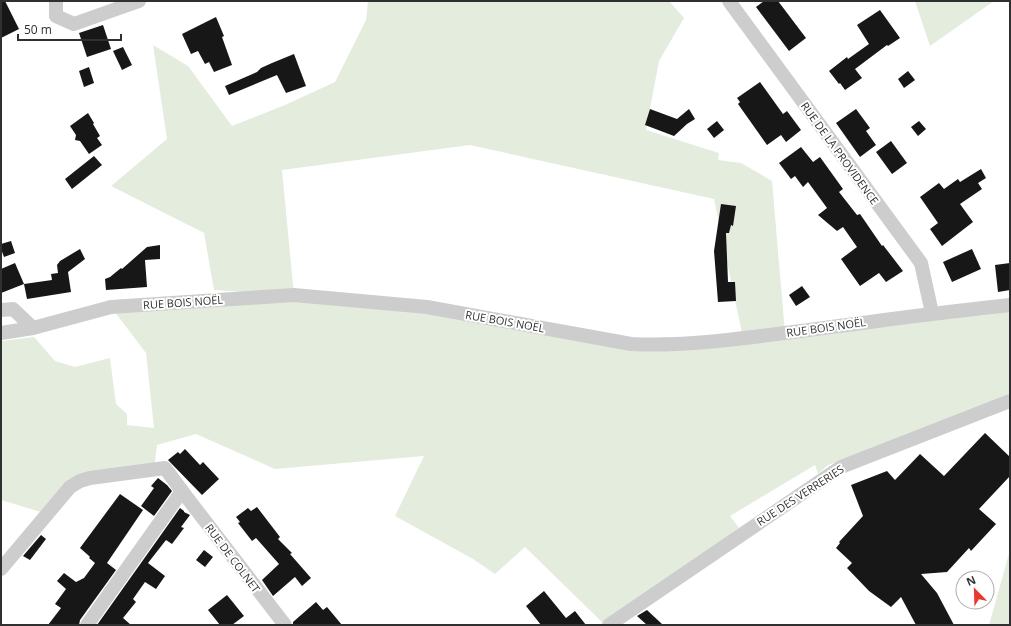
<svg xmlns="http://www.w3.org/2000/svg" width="1011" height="626" font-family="'Open Sans',sans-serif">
<rect width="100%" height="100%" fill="#fff"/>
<g fill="#e4eddd" fill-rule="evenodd">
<path d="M368 1H669L684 18 659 61 646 130 719 153 718 160 741 163 772 181 785 333 1010 305V399L966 418 828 465 818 474 815 465 730 516 739 528 605 625 525 547 495 574 473 559 395 516 424 456 275 469 196 434 157 445 154 470 72 486 44 513 1 500V341L34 337 55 361 75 367 110 358 116 404 127 414V425L154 428 146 353 111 307 289 295 214 290 204 233 111 186 167 139 153 45 188 66 232 126 285 105 335 82 366 20ZM470 145 714 199 743 338 631 344 434 309 294 295 282 170Z"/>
<polygon points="915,1 994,1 930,46"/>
<polygon points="1010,550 1010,625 989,625"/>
</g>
<g fill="#171717">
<polygon points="1,1 5,1 19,29 1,38"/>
<polygon points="764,1 778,1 806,38 789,51 756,7"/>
<polygon points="880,10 900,38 888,46 887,45 855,69 862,78 845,90 840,83 839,84 829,71 847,57 848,59 869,44 857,25"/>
<polygon points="216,17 224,36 222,37 232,65 214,72 209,62 205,64 198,51 191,54 182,34"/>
<polygon points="103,25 111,49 87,57 79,33"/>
<polygon points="123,47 132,65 122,70 113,51"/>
<polygon points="294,54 306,86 286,93 277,75 229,95 225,86 257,72 261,68 272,63"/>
<polygon points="89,67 94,83 84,87 79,71"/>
<polygon points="908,71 915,80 904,88 898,79"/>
<polygon points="760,82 783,114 787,111 801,130 786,142 781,135 767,145 738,104 740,102 737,98"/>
<polygon points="650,109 677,119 689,109 695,119 687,124 674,136 645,125"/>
<polygon points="856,109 870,128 866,131 876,145 860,157 836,123"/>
<polygon points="88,113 94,123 93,124 100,136 97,138 102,145 89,154 80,141 75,140 76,135 70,126"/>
<polygon points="717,121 724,130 714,138 707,129"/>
<polygon points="919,121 926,129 918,136 911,127"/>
<polygon points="891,141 907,163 892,174 876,152"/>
<polygon points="801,147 813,162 820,157 843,189 839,192 857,215 860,214 882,246 883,245 903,271 886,282 879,273 860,286 841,259 857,247 843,227 837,231 818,215 827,208 808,182 803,187 795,176 791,179 779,163"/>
<polygon points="94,156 102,165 72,189 65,179"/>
<polygon points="981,169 986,178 978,183 982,189 960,204 973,222 942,246 930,229 938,223 920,197 939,183 944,189 958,179 960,182"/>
<polygon points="721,204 736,206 733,226 731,225 729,233 726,233 728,282 735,282 736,301 718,302 714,251"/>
<polygon points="11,241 15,253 4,257 1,249 1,244"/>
<polygon points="160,245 160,259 145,260 147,287 106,290 105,279 110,277 121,268 122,269 147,247"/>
<polygon points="80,249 85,259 68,272 71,292 27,299 24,284 52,280 51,274 58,273 57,265 60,261"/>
<polygon points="972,249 981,269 952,282 943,262"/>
<polygon points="15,263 24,284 1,293 1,269"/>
<polygon points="1010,263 1010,290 998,292 995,265"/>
<polygon points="802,286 810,297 796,306 789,295"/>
<polygon points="985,433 1010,457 1010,476 979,509 996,524 971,551 969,548 947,572 921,574 937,593 954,625 916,625 901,597 891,607 869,591 847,568 852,563 836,548 840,543 839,542 863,516 851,485 887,471 895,480 920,454 944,476"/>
<polygon points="185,449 200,465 203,462 219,479 202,495 168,460 178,452 180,454"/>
<polygon points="158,478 167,485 172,491 154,516 141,506 154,488 151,486"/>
<polygon points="120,494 143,510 107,563 116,570 80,620 79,625 48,625 61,608 55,604 66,589 57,581 64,573 76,582 84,578 95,563 89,558 90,557 88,555 80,548"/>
<polygon points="257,507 280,537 278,539 292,553 290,554 311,578 302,586 295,577 273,596 262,580 279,564 256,538 252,541 238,523 240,522 236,517 248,508 251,511"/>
<polygon points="180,508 184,511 184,512 190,515 181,527 184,528 172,544 166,540 148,563 165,576 156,589 145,582 133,599 136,602 123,618 131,625 97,625"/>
<polygon points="41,535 46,539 30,560 23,556"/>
<polygon points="204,550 213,557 205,567 196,560"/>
<polygon points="544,591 566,618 575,611 586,625 541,625 526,606"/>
<polygon points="227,595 244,616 232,625 220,625 208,610"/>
<polygon points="316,602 323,610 327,607 342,625 293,625 293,622"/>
<polygon points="647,610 663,625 647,625 637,616"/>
</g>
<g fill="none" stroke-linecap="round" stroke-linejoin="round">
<g stroke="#cdcdcd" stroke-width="14">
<polyline points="56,1 56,16 74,24 139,1"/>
<polyline points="729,1 921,263 932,313"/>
<polyline points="1,310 13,309 33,328"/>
<path d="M1 333 33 328 111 307 294 295 427 307 631 344C690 347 750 337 809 330 876 321 943 312 1010 305"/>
<polyline points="1,569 70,487 80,481 90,478 165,468 182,491"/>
<polyline points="87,625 182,491 285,625"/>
<polyline points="609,625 841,467 1010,401"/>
</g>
</g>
<g text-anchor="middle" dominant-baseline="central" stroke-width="4" stroke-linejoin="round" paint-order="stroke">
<g font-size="11" fill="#303030" stroke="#fff">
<text transform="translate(840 153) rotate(54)">RUE DE LA PROVIDENCE</text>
<text transform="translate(183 302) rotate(-4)">RUE BOIS NOËL</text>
<text transform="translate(505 321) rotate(10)">RUE BOIS NOËL</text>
<text transform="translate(826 327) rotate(-8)">RUE BOIS NOËL</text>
<text transform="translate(800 495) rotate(-33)">RUE DES VERRERIES</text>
<text transform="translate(233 558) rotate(53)">RUE DE COLNET</text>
</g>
</g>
<rect width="1011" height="626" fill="none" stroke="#303030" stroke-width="4"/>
<g transform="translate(975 590) rotate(337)"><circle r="19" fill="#ffffff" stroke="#acacac"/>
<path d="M0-3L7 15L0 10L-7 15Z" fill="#ea382e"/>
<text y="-6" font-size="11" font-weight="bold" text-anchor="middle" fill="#303030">N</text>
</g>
<path d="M18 34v6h103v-6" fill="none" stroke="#303030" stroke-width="2"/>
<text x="24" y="34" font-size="12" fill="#303030" stroke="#ffffff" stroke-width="3" paint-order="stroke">50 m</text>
</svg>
